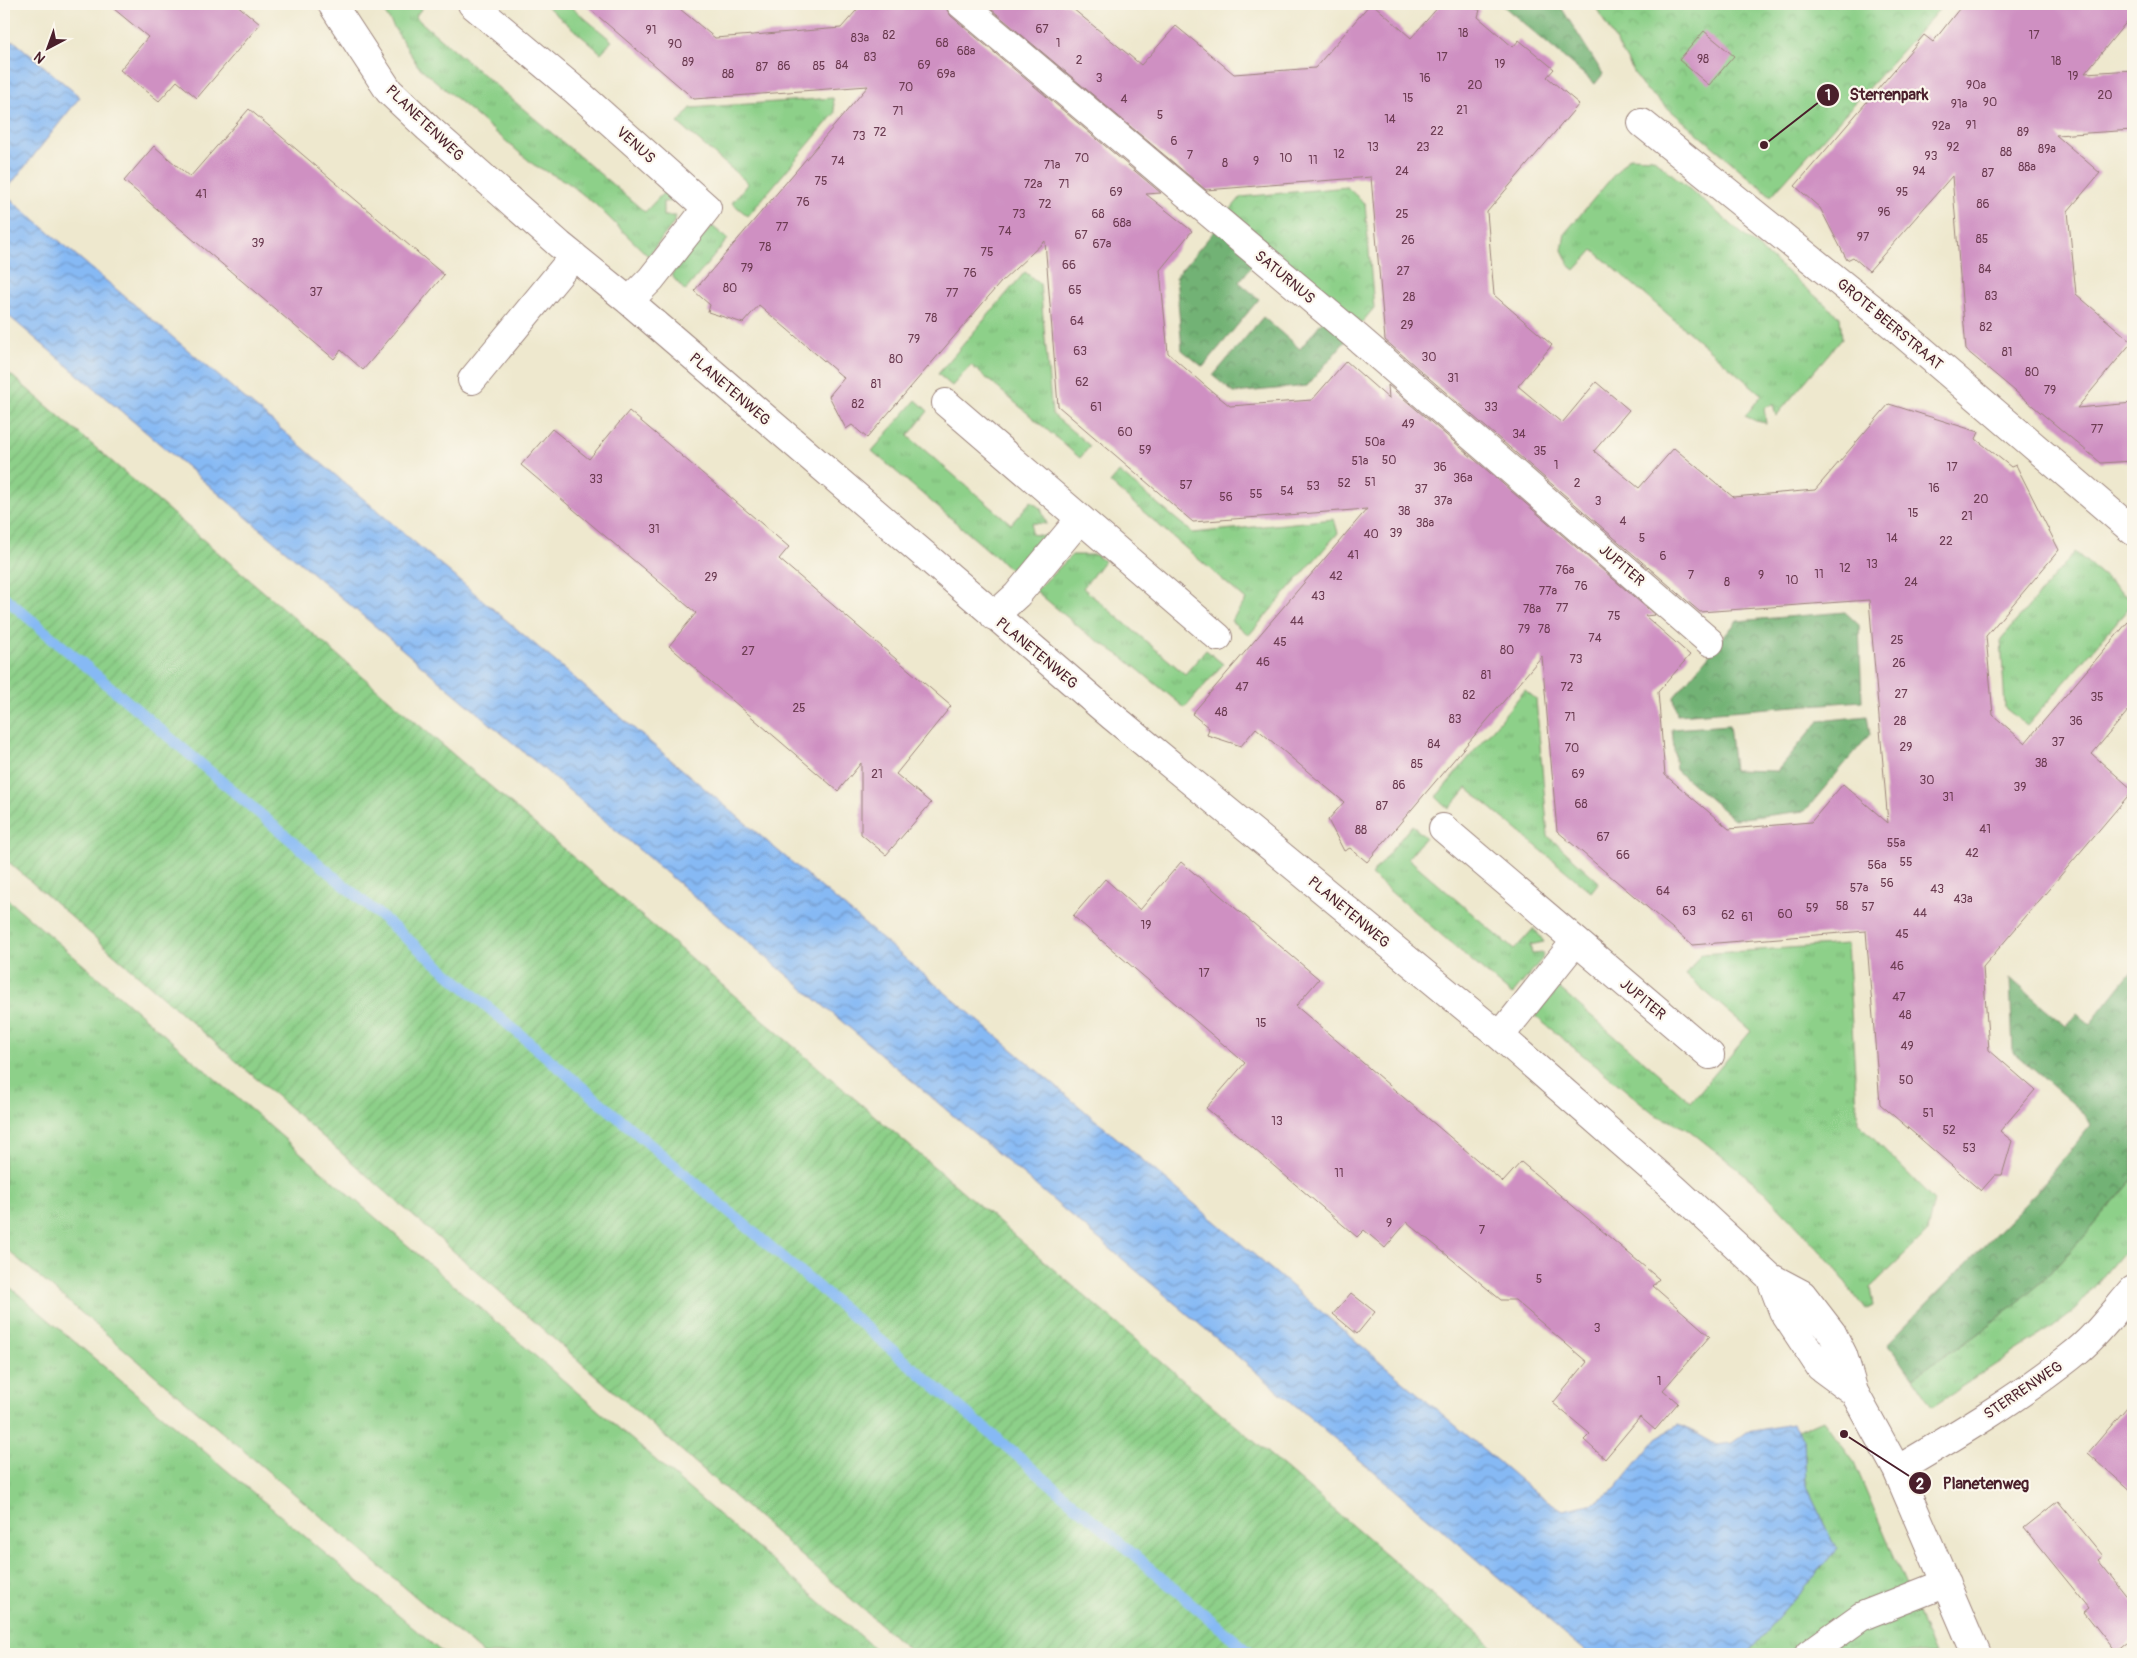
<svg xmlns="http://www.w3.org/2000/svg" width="2137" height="1658" viewBox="0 0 2137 1658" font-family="Pangolin,sans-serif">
	<defs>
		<pattern id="grass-tufts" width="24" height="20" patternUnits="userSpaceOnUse" patternTransform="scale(1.25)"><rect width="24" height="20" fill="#8dd089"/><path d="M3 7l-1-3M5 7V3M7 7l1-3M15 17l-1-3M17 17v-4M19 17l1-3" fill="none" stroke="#7bb276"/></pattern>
		<pattern id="forest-crowns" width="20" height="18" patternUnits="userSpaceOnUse" patternTransform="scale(1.25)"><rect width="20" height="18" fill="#72b275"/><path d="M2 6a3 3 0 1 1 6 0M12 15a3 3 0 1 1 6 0" fill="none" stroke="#609060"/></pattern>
		<pattern id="park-crowns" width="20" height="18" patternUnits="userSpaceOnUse" patternTransform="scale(1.25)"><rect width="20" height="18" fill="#8dd089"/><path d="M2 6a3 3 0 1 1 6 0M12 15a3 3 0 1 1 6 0" fill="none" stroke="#7bb276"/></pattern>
		<pattern id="garden-furrows" width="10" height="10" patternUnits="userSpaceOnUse" patternTransform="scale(1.25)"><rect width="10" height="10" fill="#8dd089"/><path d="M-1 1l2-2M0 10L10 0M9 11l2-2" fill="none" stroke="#7bb276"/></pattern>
		<pattern id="water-waves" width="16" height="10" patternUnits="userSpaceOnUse" patternTransform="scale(1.25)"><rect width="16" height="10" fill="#86b9f4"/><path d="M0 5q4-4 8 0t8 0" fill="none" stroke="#7096c6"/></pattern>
	</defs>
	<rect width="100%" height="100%" fill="#fbf7ec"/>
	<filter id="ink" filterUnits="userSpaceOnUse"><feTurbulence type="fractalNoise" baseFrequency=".02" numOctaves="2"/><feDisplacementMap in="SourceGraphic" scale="10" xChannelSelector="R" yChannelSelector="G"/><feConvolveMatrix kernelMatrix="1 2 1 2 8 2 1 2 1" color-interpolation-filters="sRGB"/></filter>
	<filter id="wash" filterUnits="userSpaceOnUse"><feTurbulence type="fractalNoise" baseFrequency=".0096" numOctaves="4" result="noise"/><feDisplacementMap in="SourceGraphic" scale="20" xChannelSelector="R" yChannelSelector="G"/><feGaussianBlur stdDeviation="1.12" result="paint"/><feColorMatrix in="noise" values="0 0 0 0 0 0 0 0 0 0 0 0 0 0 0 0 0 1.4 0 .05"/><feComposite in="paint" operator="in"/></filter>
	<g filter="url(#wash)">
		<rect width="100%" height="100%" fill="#eee8ce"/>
		<path fill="url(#grass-tufts)" stroke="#6c785a" d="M393,4H425L415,17L645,212L666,190L678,201L663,202V216H676L673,224L648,256L595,204L567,182L534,165L418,66L385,13Z
			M544,4H568L612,41L601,53Z
			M833,98L835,113L748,216L732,203L748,183L678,123L691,108Z
			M1629,157L1653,158L1840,317L1842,338L1776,416L1773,404L1764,408L1766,423L1756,421L1745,416L1762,395L1593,250L1575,270L1570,266L1562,250L1565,233Z
			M712,226L728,239L685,291L671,275Z
			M1025,272L1040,284L1052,414L1090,446L1080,458L971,365L952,386L938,374Z
			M916,400L928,411L908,436L1011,524L1031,501L1041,509L1047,524L1032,523L1031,534L1045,536L1016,574L872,451Z
			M1119,472L1193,533L1334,519L1338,533L1249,635L1231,621L1246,600L1110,483Z
			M2075,552L2133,601V603L2027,726L2005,708L2001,639Z
			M1072,555H1096L1104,561L1083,588L1185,674L1206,650L1223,664L1185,708L1124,658L1086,633L1036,591Z
			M1525,690L1536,699L1548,836L1599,882L1591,892L1467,788L1449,809L1436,797Z
			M1412,825L1425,837L1408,858L1514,950L1534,928L1544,942L1530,945L1532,954L1543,953L1542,959L1512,995L1371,875Z
			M4,896L786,1573L881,1654H483L4,1247Z
			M1847,944L1858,1123L1934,1200L1927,1232L1870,1288L1873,1306L1865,1310L1834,1266L1757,1184L1689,1130L1656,1115L1535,1016L1559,988L1691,1102L1751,1031L1686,975L1701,954Z
			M2133,1179V1240L2076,1309L2050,1329L1932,1406L1912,1377C1950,1353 1989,1326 2024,1297C2065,1262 2098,1218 2133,1179Z
			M4,1282L444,1654H4Z
			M1823,1420L1854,1462L1935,1654H1746L1837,1549L1806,1485L1804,1439L1798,1431Z"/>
		<path fill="url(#forest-crowns)" stroke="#5e6850" d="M1501,4H1559L1603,74L1595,84Z
			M1217,228L1256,261L1239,282L1259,299L1203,367L1182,350L1176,276Z
			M1263,317L1300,349L1324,319L1347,339L1307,386L1234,393L1213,376Z
			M1845,612L1859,625L1862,701L1677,715L1674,697L1737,621Z
			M1867,716L1870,734L1805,811L1734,819L1676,770L1672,729L1729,725L1734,770L1777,771L1819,721Z
			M2133,970V1179C2098,1218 2065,1262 2024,1297C1989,1326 1950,1353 1912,1377L1888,1343L2026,1203L2091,1125L2085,1114L2013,1052L2010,978L2066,1026L2077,1013L2090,1024Z"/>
		<path fill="url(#park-crowns)" stroke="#6c785a" d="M1594,4H1944L1771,196L1642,86Z
			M1347,187L1365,204L1374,308L1357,328L1225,216L1241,197Z"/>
		<path fill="url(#garden-furrows)" stroke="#6c785a" d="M4,369L1502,1654H914L4,858Z"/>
		<path fill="url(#water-waves)" stroke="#686c90" d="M14,41L80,97L4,193V46Z
			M4,194L1535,1493L1563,1510L1594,1503L1615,1489L1657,1438L1678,1425L1692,1431L1717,1445L1732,1443L1747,1432L1792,1424L1804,1439L1806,1485L1837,1549L1746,1654H1589L4,312Z"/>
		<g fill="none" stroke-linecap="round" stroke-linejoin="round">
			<path stroke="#86b9f4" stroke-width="11" d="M4,597L1251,1654"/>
		</g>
		<g id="blocks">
			<path fill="#cf90c2" d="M108,4H236L260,24L197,98L177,81L159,101L120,70L148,37Z
				M584,4H674L715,38L841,28L862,4H946L947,10L951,16L1161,193L1146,194L1192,231L1160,270L1168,353L1203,384L1230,406L1312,400L1346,361L1389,399L1388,385L1655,615L1645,616L1690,655L1658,692L1665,775L1729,829L1811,822L1843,784L1888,823L1869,600L1700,612L1385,340L1371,177L1206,190L985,4H1067L1141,65L1176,26L1234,74L1315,68L1370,4H1373L1411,38L1441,4H1460L1480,10L1478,17L1513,47L1519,40L1554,69L1547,77L1579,104L1487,212L1494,295L1552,345L1518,386L1562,423L1596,382L1629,410L1594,451L1639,488L1674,448L1733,497L1815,490L1889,404L1979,432L1976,439L2011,467L2016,465L2059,550L1986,636L1993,715L2025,743L2133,616V705L2092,754L2133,790L1983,967L1989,1050L2035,1090L2000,1131L2012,1141L2002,1175H1995L1981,1191L1880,1104L1866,931L1692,945L1557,831L1542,656L1367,862L1350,848L1344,851L1328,820L1344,802L1256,728L1241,746L1207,735L1209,728L1192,714L1367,509L1193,522L1058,406L1045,241L1001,282L867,438L852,425L846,429L829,396L844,378L759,305L743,323L708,312L710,305L694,291L868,86L694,99Z
				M1963,4H2133V14L2085,73L2133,70V130L2056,135L2100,173L2068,211L2076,294L2132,342L2077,408L2133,403V461L2101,463L1966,350L1952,176L1869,271L1853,257L1847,260L1820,208L1795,186L1924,35L1933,42Z
				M1704,31L1734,56L1709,85L1679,60Z
				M249,109L444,275L363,370L341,350L334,359L124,181L154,146L190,177Z
				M629,411L789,547L779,559L951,706L896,774L931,803L886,855L861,834V763L838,791L669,646L696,613L521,465L552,429L589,459Z
				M1181,862L1319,979L1296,1006L1503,1182L1521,1162L1659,1279L1653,1286L1710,1336L1663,1390L1678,1403L1655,1430L1640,1417L1605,1459L1584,1440L1590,1434L1553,1403L1587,1362L1515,1300H1501L1407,1222L1385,1248L1364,1230L1357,1237L1206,1108L1245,1063L1073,916L1105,879L1140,910Z
				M1351,1293L1375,1312L1357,1334L1333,1314Z
				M2133,1400V1493L2088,1453Z
				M2058,1501L2103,1556L2098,1560L2133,1604V1638L2116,1652L2084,1612L2089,1608L2024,1528Z"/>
		</g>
	</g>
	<g filter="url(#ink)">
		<use href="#blocks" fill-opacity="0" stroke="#9c847c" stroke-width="1"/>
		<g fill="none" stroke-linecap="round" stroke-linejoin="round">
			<g stroke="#9c847c" stroke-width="30">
				<path id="minor" d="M332,4L389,91L428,128L560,245L629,301L1112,716L1500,1036L1674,1188L1770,1277L1802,1294L1832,1333L1843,1355L1854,1392L1897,1470L1976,1654
					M472,4L576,91L707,208L651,279L629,301
					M961,4L1358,338L1710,642
					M1642,123L1894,326L2133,531
					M472,380L574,256
					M946,403L1218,637
					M994,616L1017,595L1080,519
					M1443,828L1710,1055
					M1500,1036L1575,942
					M1770,1277L1783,1311L1820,1367L1854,1392
					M1897,1470C1955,1436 2017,1399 2070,1357C2095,1338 2113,1313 2133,1290
					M1809,1654L1862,1616L1946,1583"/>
			</g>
			<use href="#minor" stroke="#fff" stroke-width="28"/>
		</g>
	</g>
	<g text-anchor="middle" stroke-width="4.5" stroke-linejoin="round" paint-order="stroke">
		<g font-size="12" fill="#6b3b51">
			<text x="1042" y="33">67</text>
			<text x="651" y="34">91</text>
			<text x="1463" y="37">18</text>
			<text x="889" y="39">82</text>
			<text x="2034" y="39">17</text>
			<text x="860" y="42">83a</text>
			<text x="942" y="47">68</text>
			<text x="1058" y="47">1</text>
			<text x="675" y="48">90</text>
			<text x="966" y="55">68a</text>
			<text x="870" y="61">83</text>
			<text x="1442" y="61">17</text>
			<text x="1703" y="63">98</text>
			<text x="1079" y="64">2</text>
			<text x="2056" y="65">18</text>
			<text x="688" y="66">89</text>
			<text x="1500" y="68">19</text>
			<text x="842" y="69">84</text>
			<text x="924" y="69">69</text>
			<text x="784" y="70">86</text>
			<text x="819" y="70">85</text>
			<text x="762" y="71">87</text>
			<text x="728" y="78">88</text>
			<text x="946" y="78">69a</text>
			<text x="2073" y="80">19</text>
			<text x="1099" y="82">3</text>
			<text x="1425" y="82">16</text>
			<text x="1475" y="89">20</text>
			<text x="1976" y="89">90a</text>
			<text x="906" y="91">70</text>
			<text x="2105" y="99">20</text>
			<text x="1408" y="102">15</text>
			<text x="1124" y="103">4</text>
			<text x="1990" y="106">90</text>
			<text x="1959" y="108">91a</text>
			<text x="1462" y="114">21</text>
			<text x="898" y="115">71</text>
			<text x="1160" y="119">5</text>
			<text x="1390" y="123">14</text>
			<text x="1971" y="129">91</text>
			<text x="1941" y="130">92a</text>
			<text x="1437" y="135">22</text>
			<text x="880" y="136">72</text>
			<text x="2023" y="136">89</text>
			<text x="859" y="140">73</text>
			<text x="1174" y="145">6</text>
			<text x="1373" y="151">13</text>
			<text x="1423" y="151">23</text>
			<text x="1953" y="151">92</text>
			<text x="2047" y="153">89a</text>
			<text x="2006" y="156">88</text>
			<text x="1339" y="158">12</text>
			<text x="1190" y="159">7</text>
			<text x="1931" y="160">93</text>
			<text x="1082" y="162">70</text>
			<text x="1286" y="162">10</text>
			<text x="1313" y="164">11</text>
			<text x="838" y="165">74</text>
			<text x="1256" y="165">9</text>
			<text x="1225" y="167">8</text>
			<text x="1052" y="169">71a</text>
			<text x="2027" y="171">88a</text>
			<text x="1402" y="175">24</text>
			<text x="1919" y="175">94</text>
			<text x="1988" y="177">87</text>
			<text x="821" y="185">75</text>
			<text x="1033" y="188">72a</text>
			<text x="1064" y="188">71</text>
			<text x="1116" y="196">69</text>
			<text x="1902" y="196">95</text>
			<text x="201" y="198">41</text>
			<text x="803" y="206">76</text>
			<text x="1045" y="208">72</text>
			<text x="1983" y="208">86</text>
			<text x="1884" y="216">96</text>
			<text x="1019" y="218">73</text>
			<text x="1098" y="218">68</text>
			<text x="1402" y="218">25</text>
			<text x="1122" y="227">68a</text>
			<text x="782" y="231">77</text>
			<text x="1005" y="235">74</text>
			<text x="1081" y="239">67</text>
			<text x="1863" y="241">97</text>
			<text x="1982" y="243">85</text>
			<text x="1408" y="244">26</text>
			<text x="258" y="247">39</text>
			<text x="1102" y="248">67a</text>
			<text x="765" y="251">78</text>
			<text x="987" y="256">75</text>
			<text x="1069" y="269">66</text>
			<text x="747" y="272">79</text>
			<text x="1985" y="273">84</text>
			<text x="1403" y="275">27</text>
			<text x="970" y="277">76</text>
			<text x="730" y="292">80</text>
			<text x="1075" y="294">65</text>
			<text x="316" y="296">37</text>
			<text x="952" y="297">77</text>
			<text x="1991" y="300">83</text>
			<text x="1409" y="301">28</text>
			<text x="931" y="322">78</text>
			<text x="1077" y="325">64</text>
			<text x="1407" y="329">29</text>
			<text x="1986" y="331">82</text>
			<text x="914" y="343">79</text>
			<text x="1080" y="355">63</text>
			<text x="2007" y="356">81</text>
			<text x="1429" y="361">30</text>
			<text x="896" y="363">80</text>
			<text x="2032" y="376">80</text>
			<text x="1453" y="382">31</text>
			<text x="1082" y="386">62</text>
			<text x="876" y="388">81</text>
			<text x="2050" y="394">79</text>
			<text x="858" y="408">82</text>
			<text x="1096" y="411">61</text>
			<text x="1491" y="411">33</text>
			<text x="1408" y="428">49</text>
			<text x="2097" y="433">77</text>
			<text x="1125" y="436">60</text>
			<text x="1519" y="438">34</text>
			<text x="1375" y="446">50a</text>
			<text x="1145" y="454">59</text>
			<text x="1540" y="455">35</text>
			<text x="1389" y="464">50</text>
			<text x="1360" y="465">51a</text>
			<text x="1556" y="469">1</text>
			<text x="1440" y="471">36</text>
			<text x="1952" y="471">17</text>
			<text x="1463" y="482">36a</text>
			<text x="596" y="483">33</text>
			<text x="1370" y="486">51</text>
			<text x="1344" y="487">52</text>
			<text x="1577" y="487">2</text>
			<text x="1186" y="489">57</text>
			<text x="1313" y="490">53</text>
			<text x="1934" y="492">16</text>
			<text x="1421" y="493">37</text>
			<text x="1287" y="495">54</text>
			<text x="1256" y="498">55</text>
			<text x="1226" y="501">56</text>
			<text x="1981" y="503">20</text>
			<text x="1443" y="505">37a</text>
			<text x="1598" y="505">3</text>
			<text x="1404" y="515">38</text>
			<text x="1913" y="517">15</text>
			<text x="1967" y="520">21</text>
			<text x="1623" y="525">4</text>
			<text x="1425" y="527">38a</text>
			<text x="654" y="533">31</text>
			<text x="1396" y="537">39</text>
			<text x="1371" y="538">40</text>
			<text x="1642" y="542">5</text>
			<text x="1892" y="542">14</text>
			<text x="1946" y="545">22</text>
			<text x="1353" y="559">41</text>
			<text x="1663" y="560">6</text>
			<text x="1872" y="568">13</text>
			<text x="1845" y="572">12</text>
			<text x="1565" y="574">76a</text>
			<text x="1819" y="578">11</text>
			<text x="1691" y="579">7</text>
			<text x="1761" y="579">9</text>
			<text x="1336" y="580">42</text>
			<text x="711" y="581">29</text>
			<text x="1792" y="584">10</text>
			<text x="1727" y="586">8</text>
			<text x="1911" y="586">24</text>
			<text x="1581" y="590">76</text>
			<text x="1548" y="595">77a</text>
			<text x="1318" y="600">43</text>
			<text x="1562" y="612">77</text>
			<text x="1532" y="613">78a</text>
			<text x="1614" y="620">75</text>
			<text x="1297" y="625">44</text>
			<text x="1524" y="633">79</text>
			<text x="1544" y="633">78</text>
			<text x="1595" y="642">74</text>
			<text x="1897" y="644">25</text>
			<text x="1280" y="646">45</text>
			<text x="1507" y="654">80</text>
			<text x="748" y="655">27</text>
			<text x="1576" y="663">73</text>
			<text x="1263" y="666">46</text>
			<text x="1899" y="667">26</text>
			<text x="1486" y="679">81</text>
			<text x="1242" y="691">47</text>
			<text x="1567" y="691">72</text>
			<text x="1901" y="698">27</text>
			<text x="1469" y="699">82</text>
			<text x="2097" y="701">35</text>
			<text x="799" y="712">25</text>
			<text x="1221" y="716">48</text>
			<text x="1570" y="721">71</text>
			<text x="1455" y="723">83</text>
			<text x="1900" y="725">28</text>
			<text x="2076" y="725">36</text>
			<text x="2058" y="746">37</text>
			<text x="1434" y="748">84</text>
			<text x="1906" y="751">29</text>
			<text x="1572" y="752">70</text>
			<text x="2041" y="767">38</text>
			<text x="1417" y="768">85</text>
			<text x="877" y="778">21</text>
			<text x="1578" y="778">69</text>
			<text x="1927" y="784">30</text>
			<text x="1399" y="789">86</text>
			<text x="2020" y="791">39</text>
			<text x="1948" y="801">31</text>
			<text x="1581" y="808">68</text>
			<text x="1382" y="810">87</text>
			<text x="1985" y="833">41</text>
			<text x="1361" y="834">88</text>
			<text x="1603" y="841">67</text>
			<text x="1896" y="847">55a</text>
			<text x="1972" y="857">42</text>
			<text x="1623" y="859">66</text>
			<text x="1906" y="866">55</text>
			<text x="1877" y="869">56a</text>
			<text x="1887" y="887">56</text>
			<text x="1859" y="892">57a</text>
			<text x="1937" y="893">43</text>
			<text x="1663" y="895">64</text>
			<text x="1963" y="903">43a</text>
			<text x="1842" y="910">58</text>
			<text x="1868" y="911">57</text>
			<text x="1812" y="912">59</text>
			<text x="1689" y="915">63</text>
			<text x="1920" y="917">44</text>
			<text x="1785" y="918">60</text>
			<text x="1728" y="919">62</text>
			<text x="1747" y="921">61</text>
			<text x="1146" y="929">19</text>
			<text x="1902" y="938">45</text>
			<text x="1897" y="970">46</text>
			<text x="1204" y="977">17</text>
			<text x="1899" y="1001">47</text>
			<text x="1905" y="1019">48</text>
			<text x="1261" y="1027">15</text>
			<text x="1907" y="1050">49</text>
			<text x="1906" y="1084">50</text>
			<text x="1928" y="1117">51</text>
			<text x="1277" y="1125">13</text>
			<text x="1949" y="1134">52</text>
			<text x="1969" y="1152">53</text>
			<text x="1339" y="1177">11</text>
			<text x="1389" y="1227">9</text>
			<text x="1482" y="1234">7</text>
			<text x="1539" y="1283">5</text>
			<text x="1597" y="1332">3</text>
			<text x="1659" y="1385">1</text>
		</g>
		<g font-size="15" fill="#4a1f2b" stroke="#fbf7ec">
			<text transform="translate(425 123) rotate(44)" y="5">PLANETENWEG</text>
			<text transform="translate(636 145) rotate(42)" y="5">VENUS</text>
			<text transform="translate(1285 277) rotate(40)" y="5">SATURNUS</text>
			<text transform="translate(1890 324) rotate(40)" y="5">GROTE BEERSTRAAT</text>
			<text transform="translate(730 389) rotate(41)" y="5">PLANETENWEG</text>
			<text transform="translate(1622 565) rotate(41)" y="5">JUPITER</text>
			<text transform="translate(1037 653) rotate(40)" y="5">PLANETENWEG</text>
			<text transform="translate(1349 912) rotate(40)" y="5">PLANETENWEG</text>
			<text transform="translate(1643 999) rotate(40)" y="5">JUPITER</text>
			<text transform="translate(2023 1390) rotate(-34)" y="5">STERRENWEG</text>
		</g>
	</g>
	<path fill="none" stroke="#4a1f2b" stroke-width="2" d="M1764 145L1828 95M1844 1434L1920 1483"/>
	<g fill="#4a1f2b" stroke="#fbf7ec" stroke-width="2">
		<circle cx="1764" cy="145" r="5"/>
		<circle cx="1844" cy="1434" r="5"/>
		<circle cx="1828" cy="95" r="12"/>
		<circle cx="1920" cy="1483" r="12"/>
	</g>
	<g font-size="15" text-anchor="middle" font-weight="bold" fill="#fff">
		<text x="1828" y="100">1</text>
		<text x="1920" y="1489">2</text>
	</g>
	<g font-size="16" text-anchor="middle" font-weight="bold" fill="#4a1f2b" stroke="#fbf7ec" stroke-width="4.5" stroke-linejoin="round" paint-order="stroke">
		<text x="1889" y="100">Sterrenpark</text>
		<text x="1986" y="1489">Planetenweg</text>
	</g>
	<rect width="2137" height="1658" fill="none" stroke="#fbf7ec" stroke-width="20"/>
	<g transform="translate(48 48) rotate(221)" stroke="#fbf7ec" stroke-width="4" paint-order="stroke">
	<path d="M0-4L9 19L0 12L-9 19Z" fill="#4a1f2b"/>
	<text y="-8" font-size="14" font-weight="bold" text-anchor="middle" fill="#4a1f2b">N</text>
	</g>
</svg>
